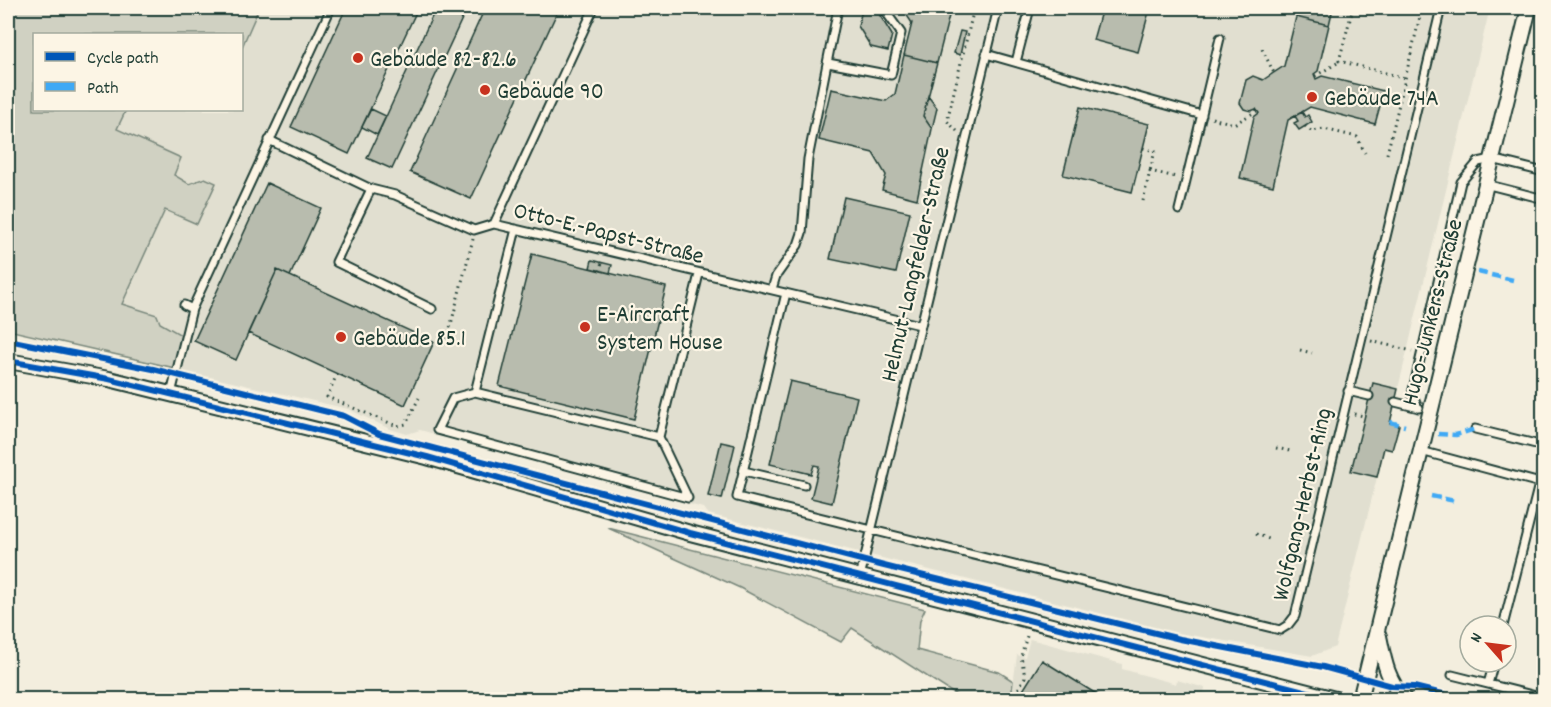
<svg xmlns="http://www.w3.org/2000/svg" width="1551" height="707" viewBox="0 0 1551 707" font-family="Dekko,sans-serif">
	<rect width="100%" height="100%" fill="#f3eede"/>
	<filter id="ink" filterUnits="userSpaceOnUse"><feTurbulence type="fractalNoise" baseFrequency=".0167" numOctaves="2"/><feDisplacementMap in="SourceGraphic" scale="12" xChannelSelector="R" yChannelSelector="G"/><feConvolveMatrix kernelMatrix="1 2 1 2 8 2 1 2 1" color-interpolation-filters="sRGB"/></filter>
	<g filter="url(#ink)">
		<path fill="#e1dfd0" d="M125,8H1490L1390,422L1399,425L1392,450L1384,449L1335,647L1312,656L1179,633L709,514L703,508L420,430L407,434L390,429L348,409L8,330L79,110H242V34Z
			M1030,639L1122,664V669L1176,684L1177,680L1205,688L1204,693L1226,699L1011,700L1017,655L1025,657Z"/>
		<path fill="#d0d1c2" stroke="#78877b" stroke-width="1.5" d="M8,8H259L242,47V34H34V110H126L117,129L181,158L174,175L189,184L205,178L216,183L197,224L165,210L122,304L157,315L160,323L183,336L175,368L8,330Z
			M608,528L925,609L920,620L917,650L999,672L1013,681L1011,699H962L852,628L841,642L740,588Z"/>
		<path fill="#b8bcae" stroke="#1f3d34" stroke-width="1.5" d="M346,8H418L349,154L291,127Z
			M436,8H467L392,169L367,158Z
			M485,8H559L471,199L410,172Z
			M902,8H951L937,63L904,55L912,23Z
			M1102,8H1150L1138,52L1093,40Z
			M1299,8H1333L1329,25L1296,17Z
			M862,10L879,14L892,35L888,51L871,47L858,26Z
			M1296,17L1329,25L1318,71L1314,74L1316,79L1322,76L1384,91L1375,124L1310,107L1288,120L1273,186L1240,178L1254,117L1259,113L1256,109L1251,111L1244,109L1240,103L1246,80L1253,76L1263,80L1284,66Z
			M960,31L965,32L960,55L954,53Z
			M904,55L937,63L923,116L932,129L917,199L882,190L886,175L873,153L819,140L831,89L886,101L895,94Z
			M928,96L937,108L932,129L923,116Z
			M1080,107L1149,124L1132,192L1063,175Z
			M371,109L386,116L377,135L362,127Z
			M1302,112L1305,117L1308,115L1312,122L1299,130L1294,123L1298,121L1295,116Z
			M267,183L321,208L290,276L277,270L236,360L194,341Z
			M844,197L910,212L896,273L830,259Z
			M532,254L666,287L634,419L499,386Z
			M592,260L612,265L610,273L590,268Z
			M277,270L434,342L405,405L248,333Z
			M790,381L857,397L832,503L811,498L819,466L814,465L811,474L770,464Z
			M1373,383L1398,389L1390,423L1399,425L1392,450L1384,448L1377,477L1351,471Z
			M721,442L735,445L722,499L708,496Z
			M1042,660L1093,692L1107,700H1027L1020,695Z"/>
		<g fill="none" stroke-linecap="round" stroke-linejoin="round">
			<g stroke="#1f3d34" stroke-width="11">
				<path id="service" d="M986,54L1202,115
					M1016,62L1030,8
					M828,63L891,75L901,33L883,8
					M269,140L371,189L395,195L474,230L494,224L920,325
					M1485,184L1544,199
					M371,189L336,262L432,309
					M1179,210L1220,38
					M494,224L594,8
					M516,229L475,392L659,437L699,274
					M772,289L776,276L798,245L802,233L808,159L838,8
					M786,293L737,497L1280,630L1288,625L1295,616L1441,8
					M184,305L192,309L331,8
					M1348,391L1369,396
					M475,392L453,398L437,430L688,498L659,437
					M171,394L192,309
					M1395,402L1419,408
					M1418,408L1412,394L1461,182L1478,162L1492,159L1544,172
					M1475,429L1544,446
					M1421,451L1544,484
					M744,471L804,485
					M860,577L998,8
					M1503,626L1544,464
					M1452,675L1544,698
					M1488,684L1494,662"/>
			</g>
			<g stroke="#1f3d34" stroke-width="18">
				<path id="minor" d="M8,361L109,379L427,457L690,533L1339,700
					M1379,636C1384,661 1387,680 1405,700
					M1360,700L1529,8"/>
			</g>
			<path stroke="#1f3d34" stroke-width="3" stroke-dasharray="1.5 4.5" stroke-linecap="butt" d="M1353,8L1339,61L1405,78
				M1398,8L1421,13
				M1262,49L1274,73
				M1315,76L1339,62
				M1212,118L1234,124L1257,111
				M1305,126L1311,131L1324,129L1357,137L1365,153
				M957,131L947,121L974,8
				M1143,148L1155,151L1150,171
				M1387,154L1422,8
				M1143,201L1150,171L1176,177
				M600,271L602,261
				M1371,341L1412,351
				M442,343L448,336L473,239
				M1300,350L1312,353
				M337,374L327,397L397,426L406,424L419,398
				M1354,414L1364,416
				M1276,448L1290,451
				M1256,534L1269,539
				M1016,700V693L1025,677L1021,656L1027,636"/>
			<use href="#service" stroke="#fcf5e5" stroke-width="7"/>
			<use href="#minor" stroke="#fcf5e5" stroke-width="14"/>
			<path stroke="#3fa9f5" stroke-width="4.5" stroke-dasharray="9 4.5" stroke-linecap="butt" d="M1478,272L1513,280
				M1390,422L1405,426
				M1438,434L1456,435L1475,429
				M1431,496L1455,501"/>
			<g stroke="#fcf5e5" stroke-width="10">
				<path id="cycleway" d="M8,340L153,369L344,416L379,434L884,566L1180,639L1323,667L1392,686L1414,687L1467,700
					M8,361L109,379L427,457L690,533L1339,700"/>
			</g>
			<use href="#cycleway" stroke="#0057b8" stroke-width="6"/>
		</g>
	</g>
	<g fill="#c8321e" stroke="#fcf5e5" stroke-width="2">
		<circle cx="358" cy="58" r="6"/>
		<circle cx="485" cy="90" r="6"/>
		<circle cx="1312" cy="97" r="6"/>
		<circle cx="585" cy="327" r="6"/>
		<circle cx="341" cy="337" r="6"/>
	</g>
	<g text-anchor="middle" stroke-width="4.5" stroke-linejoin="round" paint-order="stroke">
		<g font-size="24" fill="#1f3d34" stroke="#fcf5e5" text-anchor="start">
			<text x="370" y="66">Gebäude 82-82.6</text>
			<text x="497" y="98">Gebäude 90</text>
			<text x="1324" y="105">Gebäude 74A</text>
			<text x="597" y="321">E-Aircraft<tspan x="597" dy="28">System House</tspan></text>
			<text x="353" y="345">Gebäude 85.1</text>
		</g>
		<g font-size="24" fill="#1f3d34" stroke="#fcf5e5">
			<text transform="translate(609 232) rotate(14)" y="8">Otto-E.-Papst-Straße</text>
			<text transform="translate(914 264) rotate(-77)" y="8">Helmut-Langfelder-Straße</text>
			<text transform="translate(1431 312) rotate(-76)" y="8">Hugo-Junkers-Straße</text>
			<text transform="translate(1301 504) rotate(-77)" y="8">Wolfgang-Herbst-Ring</text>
		</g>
	</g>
	<rect width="1551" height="707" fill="none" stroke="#fcf5e5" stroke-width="30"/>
	<rect x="15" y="15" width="1521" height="677" fill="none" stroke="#1f3d34" stroke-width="2" filter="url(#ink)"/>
	<rect x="33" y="33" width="210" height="78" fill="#fcf5e5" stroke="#a4ab9e" stroke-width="1.5"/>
	<rect x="45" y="52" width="30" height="9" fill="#0057b8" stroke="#a4ab9e" stroke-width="1.5"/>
	<text x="87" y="63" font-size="18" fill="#1f3d34">Cycle path</text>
	<rect x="45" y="82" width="30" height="9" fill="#3fa9f5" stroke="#a4ab9e" stroke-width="1.5"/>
	<text x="87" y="93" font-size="18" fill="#1f3d34">Path</text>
	<g transform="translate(1488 644) rotate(298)"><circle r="28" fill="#fcf5e5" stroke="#a4ab9e" stroke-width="1.5"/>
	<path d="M0-4.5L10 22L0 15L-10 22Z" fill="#c8321e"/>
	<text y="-9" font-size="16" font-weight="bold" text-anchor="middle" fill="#1f3d34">N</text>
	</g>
</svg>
